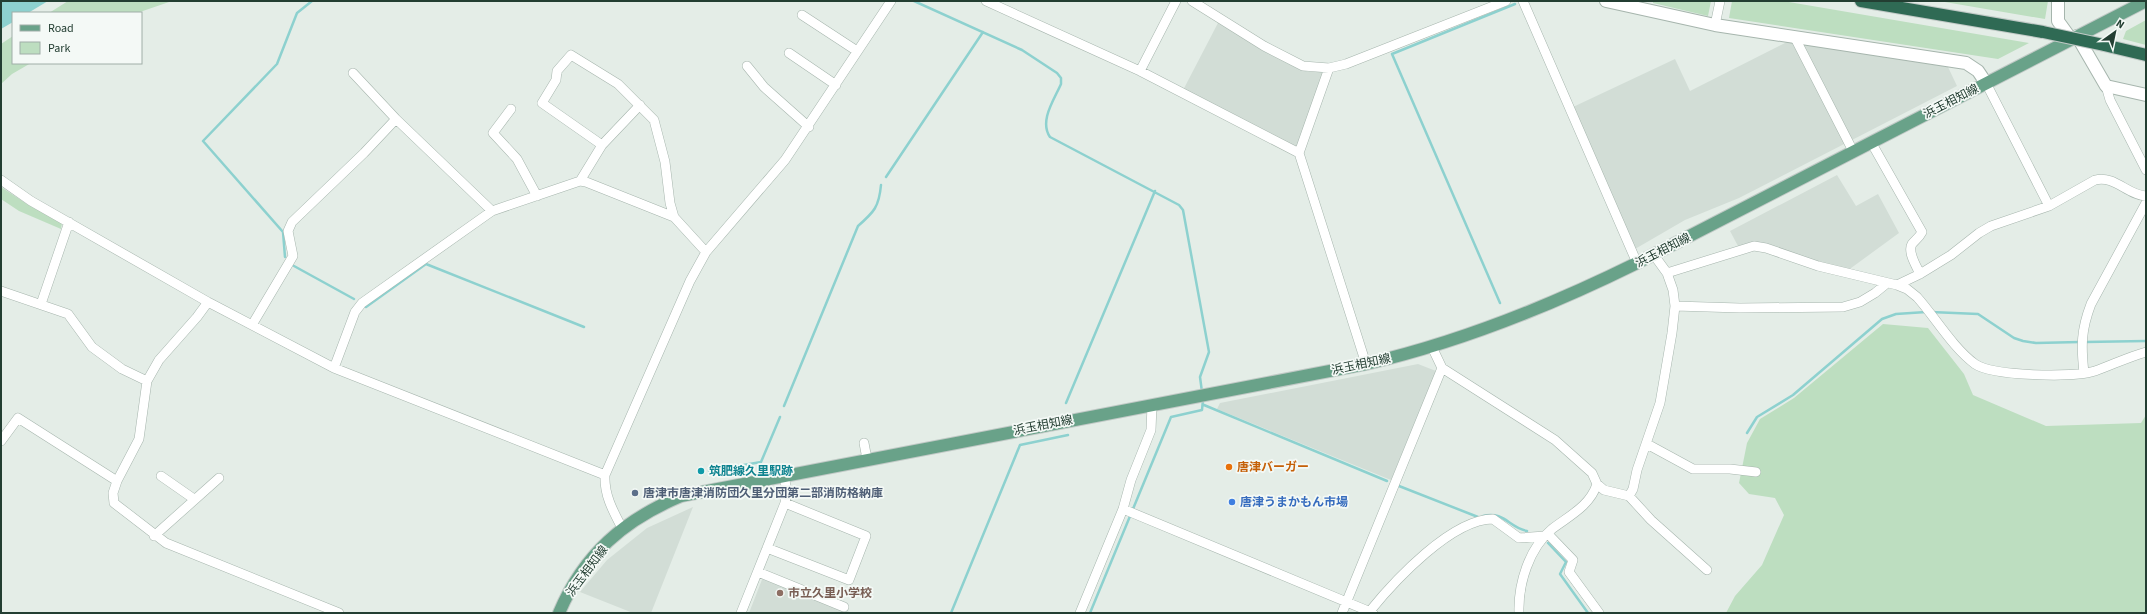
<svg xmlns="http://www.w3.org/2000/svg" width="2147" height="614" viewBox="0 0 2147 614" font-family="'Source Sans 3','Noto Sans JP',sans-serif">
	<rect width="100%" height="100%" fill="#e4ede7"/>
	<path fill="#d2ddd6" d="M1219,21L1287,63L1308,72H1331L1302,152L1180,96Z
		M1787,42L1948,67L1957,86L1739,198L1685,220L1635,249L1573,107L1675,59L1690,91Z
		M1837,175L1856,206L1878,194L1899,233L1847,271L1738,246L1730,231Z
		M1418,364L1436,371L1391,480L1217,409L1220,403Z
		M693,507L651,613H633L580,592L607,560L647,528Z
		M763,577L852,613H749Z"/>
	<path fill="#bddec0" d="M68,1H172L137,13H49Z
		M1653,1H1711L1708,16L1653,3Z
		M1732,1H1783L2029,43L1998,59L1729,18Z
		M1939,1H2048L2045,19Z
		M2146,20V45L2123,39L2126,31Z
		M13,36V63H31L12,74L1,84V44Z
		M1,187L27,204L62,223L61,229L19,211L1,199Z
		M1883,324L1928,328L1964,374L1973,395L2046,426L2141,423L2146,415V613H1726L1735,596L1762,565L1784,515L1775,498L1749,494L1739,483L1747,443L1760,419L1794,398Z"/>
	<path fill="#8dd1cf" d="M1,1H48L28,13H13V22L1,29Z"/>
	<g fill="none" stroke-linecap="round" stroke-linejoin="round">
		<path stroke="#8dd1cf" stroke-width="2.5" d="M914,1L1022,50L1057,73L1061,78V84C1054,100 1039,121 1050,137L1179,205L1183,210L1209,352L1200,377L1202,392
			M886,177L983,32
			M285,257L283,232L203,141L277,64L297,13L312,1
			M294,266L354,299
			M1500,303L1392,54L1515,4
			M366,307L426,264L584,327
			M1931,312L1978,314L2014,338L2023,341L2036,343L2080,342
			M2085,342L2146,341
			M1066,403L1155,191
			M1204,405L1387,481
			M784,406L858,226C874,212 879,207 881,185
			M1747,433L1757,417L1793,395L1882,319L1896,314L1926,312
			M709,471L761,462L780,417
			M1399,486L1478,517
			M1483,516C1505,511 1508,527 1527,531
			M1548,543L1566,562L1560,574L1588,613
			M951,613L1020,445L1068,435
			M1090,613L1171,417L1202,410L1203,399"/>
		<g stroke="#a6b5ad" stroke-width="10">
			<path id="minor" d="M986,1L1140,71L1299,153
				M1192,1L1264,46L1303,66L1329,68L1346,64L1506,1
				M1523,1L1637,263
				M802,15L857,51
				M1715,25L1720,1
				M1795,38L1853,151
				M789,53L836,85
				M747,66L764,87L809,127
				M1329,68L1299,153L1366,364
				M1140,71L1176,1
				M353,73L396,119L492,211
				M1986,83L2049,206
				M2106,86L2110,100L2146,170
				M511,109L493,133L517,159L537,196
				M1871,142L1922,232C1919,238 1915,240 1912,244C1907,252 1917,267 1920,274
				M602,145L542,103L556,80L557,71L571,55L618,84L654,120L665,162L670,203L674,217
				M1,180L31,201L208,302L334,368L605,475
				M580,181L602,145L640,105
				M1667,273L1754,246L1766,248L1818,266L1897,285L1907,289L1917,297C1935,317 1953,348 1975,364C1992,376 2073,378 2095,371C2112,365 2128,357 2146,352
				M1897,285L1920,274L1951,255L1979,233L1991,226L2049,206L2095,180C2115,175 2127,195 2146,196
				M1,291L68,314L92,347L122,369L147,381
				M208,302L197,317L159,360L147,381L139,439L117,481L113,493L114,503L166,543L339,613
				M41,304L69,222
				M1675,306L1740,308L1843,307L1860,302L1875,293L1886,284
				M252,325L293,256L288,231L292,222L364,153L396,119
				M1432,347L1442,368L1555,440L1592,473L1597,484L1604,490L1629,496L1651,520L1707,570
				M334,368L355,312L362,303L492,211L580,181L586,182L674,217L706,252
				M2084,373C2081,346 2081,330 2091,304L2146,203
				M1,441L18,418L117,481
				M864,443L867,459
				M1647,444L1693,469H1730L1756,472
				M161,476L194,499
				M1629,496L1633,489L1637,470L1660,403L1672,333L1675,306L1673,290L1667,273L1654,255
				M1123,509L1373,613
				M622,528C613,511 604,495 605,475L690,281L706,252L785,160L891,1
				M1548,534L1573,560L1569,572L1599,613
				M154,536L219,478
				M767,548L849,580L866,536L785,503
				M758,572L844,607
				M1370,611C1395,580 1452,519 1493,519L1519,538L1545,536
				M741,613L785,503L787,491L784,476
				M1080,613L1123,509L1131,480L1151,430L1152,405
				M1342,613L1442,368
				M1519,613C1518,584 1529,548 1552,529C1569,516 1590,506 1597,484"/>
		</g>
		<g stroke="#a6b5ad" stroke-width="14">
			<path id="tertiary" d="M1606,1L1715,25L1966,63L1978,71L1986,83
				M2058,1V21L2071,39
				M2077,36L2106,86L2146,95"/>
		</g>
		<g stroke="#c1c9c6" stroke-width="14">
			<path id="primary" d="M559,613C584,554 624,520 681,496L1366,364C1461,342 1550,306 1637,263L2146,1"/>
		</g>
		<g stroke="#c1c9c6" stroke-width="14">
			<path id="motorway" d="M1861,1L2043,32
				M2104,45L2146,55"/>
		</g>
		<use href="#minor" stroke="#fff" stroke-width="9"/>
		<use href="#tertiary" stroke="#fff" stroke-width="12"/>
		<use href="#primary" stroke="#69a289" stroke-width="12"/>
		<use href="#motorway" stroke="#2f6a54" stroke-width="12"/>
		<g stroke="#c1c9c6" stroke-width="14" stroke-linecap="butt">
			<path id="motorway-bridge" d="M2043,32L2104,45"/>
		</g>
		<use href="#motorway-bridge" stroke="#2f6a54" stroke-width="12"/>
	</g>
	<circle fill="#e8710a" stroke="#f4f9f6" stroke-width="1.5" cx="1229" cy="467" r="4"/>
	<circle fill="#0f9aa8" stroke="#f4f9f6" stroke-width="1.5" cx="701" cy="471" r="4"/>
	<circle fill="#5c6f8a" stroke="#f4f9f6" stroke-width="1.5" cx="635" cy="493" r="4"/>
	<circle fill="#3f7fe0" stroke="#f4f9f6" stroke-width="1.5" cx="1232" cy="502" r="4"/>
	<circle fill="#8d6e63" stroke="#f4f9f6" stroke-width="1.5" cx="780" cy="593" r="4"/>
	<g text-anchor="middle" stroke-width="3.5" stroke-linejoin="round" paint-order="stroke">
		<g font-size="12" fill="#233e32" stroke="#f4f9f6">
			<text transform="translate(1951 101) rotate(-27)" y="4">浜玉相知線</text>
			<text transform="translate(1663 250) rotate(-27)" y="4">浜玉相知線</text>
			<text transform="translate(1361 364) rotate(-12)" y="4">浜玉相知線</text>
			<text transform="translate(1043 425) rotate(-11)" y="4">浜玉相知線</text>
			<text transform="translate(587 571) rotate(-53)" y="4">浜玉相知線</text>
		</g>
		<g font-size="12" font-weight="bold" fill="#c56008" stroke="#f4f9f6" text-anchor="start">
			<text x="1237" y="471">唐津バーガー</text>
		</g>
		<g font-size="12" font-weight="bold" fill="#0d838f" stroke="#f4f9f6" text-anchor="start">
			<text x="709" y="475">筑肥線久里駅跡</text>
		</g>
		<g font-size="12" font-weight="bold" fill="#4e5e75" stroke="#f4f9f6" text-anchor="start">
			<text x="643" y="497">唐津市唐津消防団久里分団第二部消防格納庫</text>
		</g>
		<g font-size="12" font-weight="bold" fill="#366cbe" stroke="#f4f9f6" text-anchor="start">
			<text x="1240" y="506">唐津うまかもん市場</text>
		</g>
		<g font-size="12" font-weight="bold" fill="#785e54" stroke="#f4f9f6" text-anchor="start">
			<text x="788" y="597">市立久里小学校</text>
		</g>
	</g>
	<rect width="2147" height="614" fill="none" stroke="#233e32" stroke-width="4"/>
	<rect x="12" y="12" width="130" height="52" fill="#f4f9f6" stroke="#a0aea8"/>
	<rect x="20" y="25" width="20" height="6" fill="#69a289" stroke="#a0aea8"/>
	<text x="48" y="32" font-size="12" fill="#233e32">Road</text>
	<rect x="20" y="42" width="20" height="12" fill="#bddec0" stroke="#a0aea8"/>
	<text x="48" y="52" font-size="12" fill="#233e32">Park</text>
	<g transform="translate(2115 32) rotate(33)" stroke="#f4f9f6" stroke-width="3" paint-order="stroke">
	<path d="M0-3L7 15L0 10L-7 15Z" fill="#233e32"/>
	<text y="-6" font-size="11" font-weight="bold" text-anchor="middle" fill="#233e32">N</text>
	</g>
</svg>
